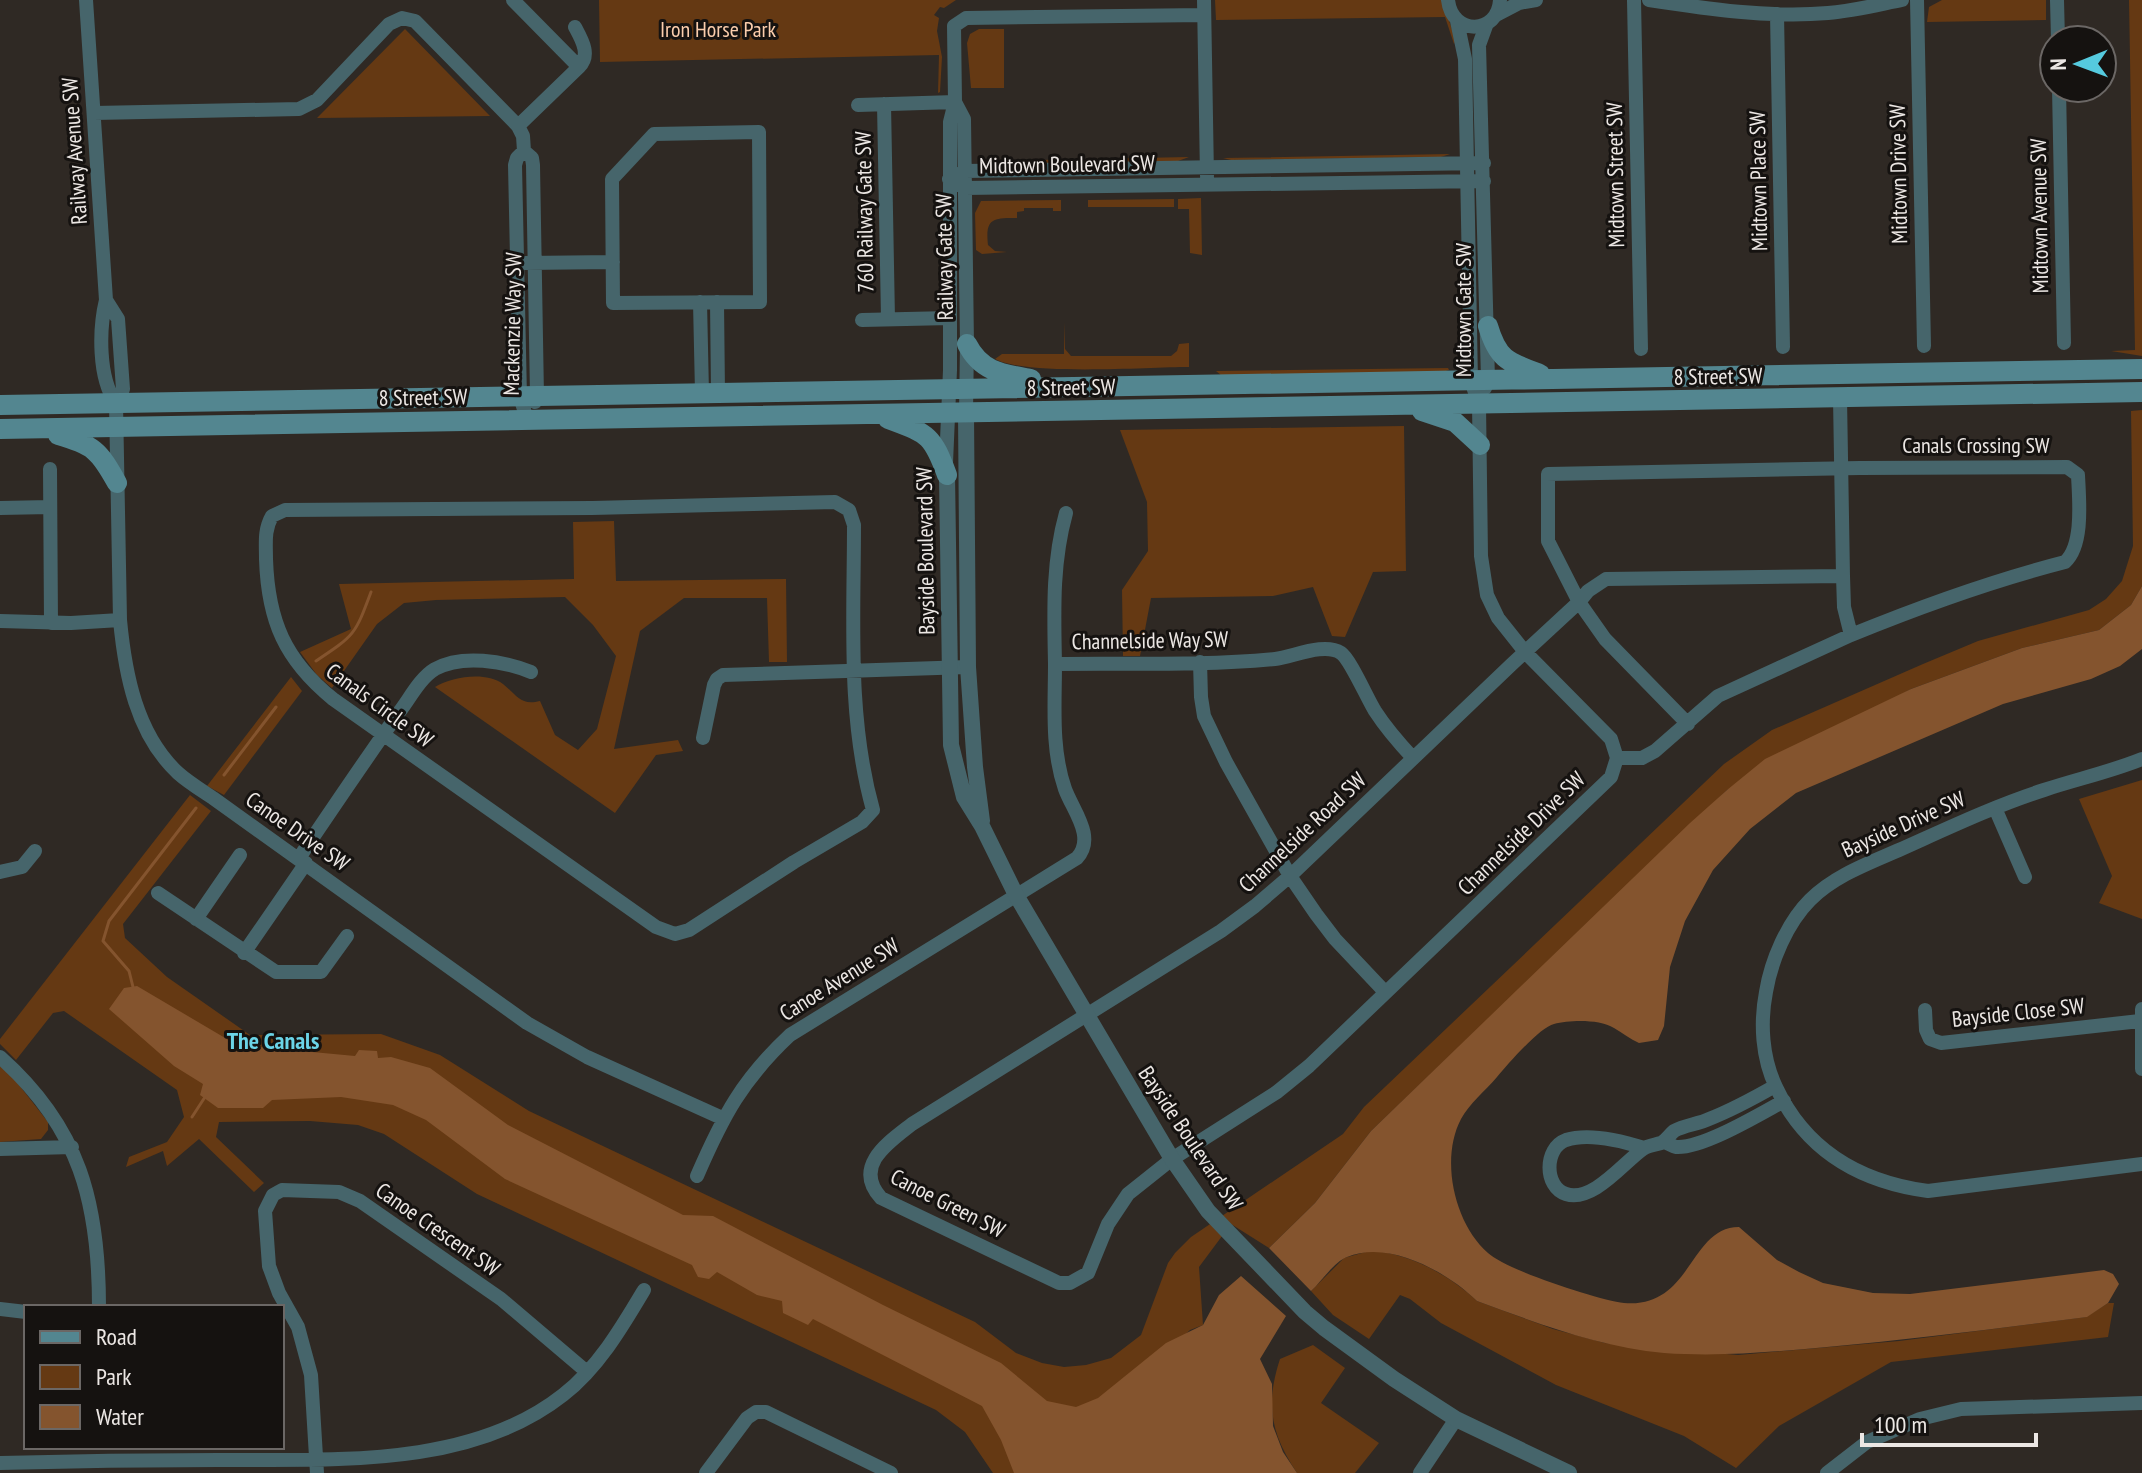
<svg xmlns="http://www.w3.org/2000/svg" width="2142" height="1473" viewBox="0 0 2142 1473" font-family="'PT Sans Narrow',sans-serif">
	<rect width="100%" height="100%" fill="#2f2924"/>
	<path fill="#653913" d="M599,0H956L944,8L940,7L934,15L939,18L937,31L942,57L940,92L938,93L939,55L600,62Z
		M1215,0H1442L1456,41L1454,44L1445,17L1216,20Z
		M1942,0H2046V20L1927,22L1929,7Z
		M2129,0H2142V356L2111,351L2135,350Z
		M405,29L490,116L317,118Z
		M979,29H1004V88H971L967,43L970,34Z
		M1450,154L1441,157L1231,160L1223,158Z
		M1189,157L1178,161L993,164L984,161Z
		M1201,198L1202,255L1190,253L1189,209H1178V199Z
		M1174,199V207H1088V200Z
		M1061,200V211H1053V208H1024V211L1017,212V218C993,218 985,218 988,245L995,251L1007,252L982,254L976,250L975,213L981,201Z
		M1064,322L1065,349L1071,356H1171L1177,351L1179,344L1189,343V367C1148,367 1026,376 995,359L1002,354H1064Z
		M1448,368L1449,370L1439,373L1222,376L1216,371Z
		M2142,410V586L2131,605L2099,630L2022,648L1911,689L1727,790L1371,1131L1315,1203L1269,1248L1231,1224L1199,1267L1203,1325L1190,1330L1043,1473H993L965,1432L936,1410L477,1194L384,1134L358,1125L310,1121L219,1122L216,1137L264,1183L254,1192L199,1139L167,1166L163,1151L126,1167L129,1157L167,1142L184,1117L177,1090L64,1011L53,1013L16,1060L0,1044V1039L190,795L211,811L123,924L125,938L167,977L250,1035L381,1034L440,1055L529,1111L975,1322L1016,1353L1042,1363L1064,1367L1086,1365L1111,1358L1141,1335L1168,1263L1175,1253L1191,1237L1343,1134L1364,1107L1724,764L1772,730L1923,664L1978,641L2089,610L2106,599L2122,581L2133,546L2131,411Z
		M1404,426L1406,571L1373,572L1345,637L1332,636L1313,587L1273,596L1151,598L1140,656H1123L1122,590L1148,551L1147,502L1120,430Z
		M614,521L616,581L786,579L787,662H769L767,598H684L640,631L614,749L678,740L683,751L656,755L615,813L435,687C452,677 485,671 503,684C517,695 520,706 540,701L555,735L578,750L597,729L616,656L593,625L565,597L436,600L404,603L377,624L332,688L317,675L300,652L351,629L339,584L574,579L573,522Z
		M291,677L302,691L224,795L207,786Z
		M2142,780V919L2099,903L2112,876L2079,799Z
		M0,1066L12,1076L48,1122V1130L41,1139L0,1142Z
		M1369,1251C1406,1251 1451,1276 1477,1301L1553,1329L1605,1343L1738,1355L1899,1341L2086,1317L2108,1303H2114L2108,1337L1891,1362L1779,1426L1736,1468L1684,1436L1556,1385L1441,1323L1410,1299L1400,1295L1369,1339L1333,1315L1311,1291L1344,1258Z
		M1313,1345L1345,1368L1321,1403L1379,1443L1355,1473H1297C1271,1434 1265,1405 1280,1359Z"/>
	<path fill="#84542e" d="M2142,586V649L2120,666L2091,679L2003,704L1796,793L1750,829L1713,870L1685,921L1670,967L1664,1026L1658,1040L1639,1043C1630,1039 1623,1033 1614,1028C1599,1019 1570,1020 1554,1024C1540,1027 1507,1065 1497,1077C1486,1090 1469,1104 1461,1119C1440,1159 1454,1223 1488,1253C1506,1270 1599,1300 1624,1303C1692,1309 1689,1227 1739,1227L1777,1260L1799,1272L1823,1283L1873,1293L1910,1294L2104,1270L2113,1274L2119,1284L2108,1303L2087,1317C2000,1328 1914,1339 1827,1347C1772,1352 1719,1357 1664,1353C1599,1347 1537,1323 1477,1301C1447,1272 1389,1239 1347,1257C1334,1262 1322,1281 1311,1291L1269,1248L1315,1203L1371,1131L1690,823L1727,790L1765,759L1911,689L2022,648L2099,630L2131,605Z
		M137,986L237,1045L355,1056L359,1050L377,1051L378,1058L391,1057L430,1068L508,1125L683,1215L713,1216L883,1305L1001,1363L1047,1401L1076,1407L1098,1398L1166,1343L1203,1325L1219,1295L1241,1276L1286,1316L1260,1359L1272,1384L1273,1426L1283,1452L1297,1473H1014L1001,1440L982,1406L813,1319L808,1325L783,1313L782,1301L757,1295L717,1272L709,1279L698,1277L692,1265L505,1179L426,1120L393,1105L341,1097L272,1100L263,1108H218L200,1095L203,1084L174,1066L109,1009L124,988Z"/>
	<g fill="none" stroke-linecap="round" stroke-linejoin="round">
		<path stroke="#84542e" stroke-width="3" d="M316,661C355,635 355,635 371,592
			M224,775L276,707
			M133,987L129,971L103,941L109,921L196,808
			M192,1117L205,1097"/>
		<path stroke="#46656b" stroke-width="14" d="M86,0L106,300C99,329 98,378 116,403
			M513,0L579,67L518,126
			M1204,0L1207,176
			M1448,0C1452,36 1498,35 1500,0
			M1634,0L1641,349
			M1649,0C1708,9 1769,18 1828,13C1853,11 1877,5 1902,0
			M1917,0L1924,346
			M2057,0L2058,40
			M1777,14L1783,347
			M1496,15L1519,3L1536,0
			M1457,21L1465,59L1471,381L1479,404L1481,556L1487,595L1498,618L1525,652L1611,739L1617,758L1611,777L1309,1066L1277,1092L1172,1159L1128,1194L1108,1224L1088,1273L1070,1283H1059L881,1198C852,1166 889,1142 912,1124L1221,931L1255,906L1290,876L1512,664L1579,602L1548,541V474L1860,468L2067,467L2078,475C2079,499 2084,545 2065,562C1991,581 1922,606 1851,635
			M575,27C582,40 591,55 579,67
			M2059,88L2064,343
			M955,102L964,119L967,344L966,413
			M884,104L888,319
			M858,105L955,102
			M94,113L299,109L317,100L389,24L402,18L415,21L518,126L523,136L524,151L517,158L515,165L520,397L527,419
			M759,132L760,302L613,303L612,179L654,134Z
			M524,151L532,158L533,165L537,396L535,402
			M1484,163L965,171L949,179L965,188L1484,181
			M525,263L613,262
			M106,300L118,319L123,389L116,403L120,620C125,673 136,734 178,773C188,782 201,790 213,798L527,1023L587,1057L722,1118
			M700,302L702,393
			M717,302L718,393
			M862,320L950,318
			M1485,388L1488,380L1479,45L1487,23
			M946,463L950,370V122L955,102L954,26L966,18L1204,15
			M50,469L51,623
			M835,502L849,510L854,525C854,620 847,717 873,810L862,822L794,862L689,930L675,934L656,927L333,699C285,660 268,621 266,559C266,543 264,530 272,516L285,510L592,508Z
			M0,508L50,507
			M0,621L71,623L120,620
			M1200,662L1201,697L1204,716L1226,762L1290,876L1316,914L1335,939L1385,992
			M1055,664C1054,612 1052,563 1066,513
			M1688,724L1605,639L1579,602L1588,591L1606,579L1843,576L1840,398
			M703,738L714,685L717,679L723,675L968,667
			M1617,758H1642L1655,751L1718,696L1851,635L1844,607L1843,576
			M2142,759C2110,772 2077,779 2044,790C1994,806 1946,829 1899,850C1867,864 1834,876 1810,900C1787,923 1771,961 1766,992C1760,1023 1762,1058 1776,1087C1806,1151 1861,1182 1928,1191L2142,1164
			M1995,808L2025,877
			M299,858C332,809 365,760 400,711C410,698 420,678 435,669C462,654 504,661 531,672
			M0,872L22,867L35,851
			M158,893L276,972H321L347,936
			M196,919L240,855
			M244,953L306,863
			M2142,1009V1069
			M1925,1010L1926,1030L1930,1039L1941,1043L2140,1021
			M0,1057C80,1128 99,1203 99,1307
			M1664,1142C1668,1143 1672,1146 1676,1147C1702,1149 1760,1114 1784,1101
			M1644,1148C1622,1141 1588,1133 1566,1140C1544,1148 1544,1187 1566,1194C1593,1203 1624,1162 1643,1149C1648,1145 1655,1145 1661,1143C1667,1140 1669,1135 1674,1131C1684,1125 1699,1124 1709,1119C1732,1110 1754,1098 1775,1086
			M0,1149L72,1147
			M697,1176C723,1116 742,1080 790,1035L1077,858C1096,837 1073,811 1065,789C1051,749 1055,705 1055,664C1128,663 1202,666 1275,659C1293,657 1324,642 1341,653C1350,659 1367,698 1375,711C1386,728 1399,743 1413,758
			M0,1309L26,1312
			M0,1463C73,1461 146,1460 218,1460C332,1459 469,1469 563,1395C598,1368 622,1327 644,1290
			M317,1473L311,1375L298,1327L279,1293L269,1266L265,1211L273,1195L282,1190L339,1192L360,1201L501,1299L587,1372
			M706,1473L747,1418L756,1412H766L891,1473
			M1420,1473L1456,1419
			M1827,1473L1867,1442L1920,1419L1961,1409L2142,1403"/>
		<path stroke="#46656b" stroke-width="16" d="M966,413L968,667L975,767L982,821
			M947,475L951,745L964,797L982,826L1016,895L1172,1159L1208,1211L1305,1312L1324,1328L1394,1379L1456,1419L1569,1473"/>
		<path stroke="#538690" stroke-width="20" d="M1488,326C1498,360 1508,362 1540,374
			M967,344C981,372 1003,374 1031,379
			M0,405L2142,369
			M1422,411L1455,422L1480,445
			M888,419C928,434 932,434 947,475
			M0,429L2142,392
			M58,435C93,445 99,450 117,483"/>
	</g>
	<g text-anchor="middle" stroke-width="6" stroke-linejoin="round" paint-order="stroke">
		<g font-size="22" fill="#fbcdac" stroke="#151210">
			<text x="718" y="37">Iron Horse Park</text>
		</g>
		<g font-size="22" fill="#ece7e4" stroke="#151210">
			<text transform="translate(74 151) rotate(-94)" y="8">Railway Avenue SW</text>
			<text transform="translate(1067 164) rotate(-1)" y="8">Midtown Boulevard SW</text>
			<text transform="translate(1898 174) rotate(-91)" y="8">Midtown Drive SW</text>
			<text transform="translate(1615 175) rotate(-91)" y="8">Midtown Street SW</text>
			<text transform="translate(1758 181) rotate(-91)" y="8">Midtown Place SW</text>
			<text transform="translate(864 212) rotate(-91)" y="8">760 Railway Gate SW</text>
			<text transform="translate(2039 216) rotate(-91)" y="8">Midtown Avenue SW</text>
			<text transform="translate(944 257) rotate(-91)" y="8">Railway Gate SW</text>
			<text transform="translate(1463 310) rotate(-90)" y="8">Midtown Gate SW</text>
			<text transform="translate(512 324) rotate(-89)" y="8">Mackenzie Way SW</text>
			<text transform="translate(1718 376) rotate(-1)" y="8">8 Street SW</text>
			<text transform="translate(1071 387) rotate(-1)" y="8">8 Street SW</text>
			<text transform="translate(423 397) rotate(-1)" y="8">8 Street SW</text>
			<text x="1976" y="453">Canals Crossing SW</text>
			<text transform="translate(925 551) rotate(-91)" y="8">Bayside Boulevard SW</text>
			<text transform="translate(1150 640) rotate(-1)" y="8">Channelside Way SW</text>
			<text transform="translate(380 705) rotate(36)" y="8">Canals Circle SW</text>
			<text transform="translate(1903 824) rotate(-24)" y="8">Bayside Drive SW</text>
			<text transform="translate(298 831) rotate(35)" y="8">Canoe Drive SW</text>
			<text transform="translate(1302 832) rotate(-43)" y="8">Channelside Road SW</text>
			<text transform="translate(1521 833) rotate(-44)" y="8">Channelside Drive SW</text>
			<text transform="translate(839 979) rotate(-32)" y="8">Canoe Avenue SW</text>
			<text transform="translate(2018 1012) rotate(-6)" y="8">Bayside Close SW</text>
			<text transform="translate(1191 1138) rotate(56)" y="8">Bayside Boulevard SW</text>
			<text transform="translate(948 1203) rotate(27)" y="8">Canoe Green SW</text>
			<text transform="translate(438 1229) rotate(35)" y="8">Canoe Crescent SW</text>
		</g>
		<g font-size="24" font-weight="bold" fill="#6bd4e7" stroke="#151210">
			<text x="273" y="1049">The Canals</text>
		</g>
	</g>
	<rect x="24" y="1305" width="260" height="144" fill="#151210" stroke="#6b6765" stroke-width="2"/>
	<rect x="40" y="1331" width="40" height="12" fill="#538690" stroke="#6b6765" stroke-width="2"/>
	<text x="96" y="1345" font-size="24" fill="#ece7e4">Road</text>
	<rect x="40" y="1365" width="40" height="24" fill="#653913" stroke="#6b6765" stroke-width="2"/>
	<text x="96" y="1385" font-size="24" fill="#ece7e4">Park</text>
	<rect x="40" y="1405" width="40" height="24" fill="#84542e" stroke="#6b6765" stroke-width="2"/>
	<text x="96" y="1425" font-size="24" fill="#ece7e4">Water</text>
	<g transform="translate(2078 64) rotate(269)"><circle r="38" fill="#151210" stroke="#6b6765" stroke-width="2"/>
	<path d="M0-6L14 30L0 20L-14 30Z" fill="#55cade"/>
	<text y="-12" font-size="22" font-weight="bold" text-anchor="middle" fill="#ece7e4">N</text>
	</g>
	<path d="M1862 1433v12h174v-12" fill="none" stroke="#ece7e4" stroke-width="4"/>
	<text x="1874" y="1433" font-size="24" fill="#ece7e4" stroke="#151210" stroke-width="6" paint-order="stroke">100 m</text>
</svg>
